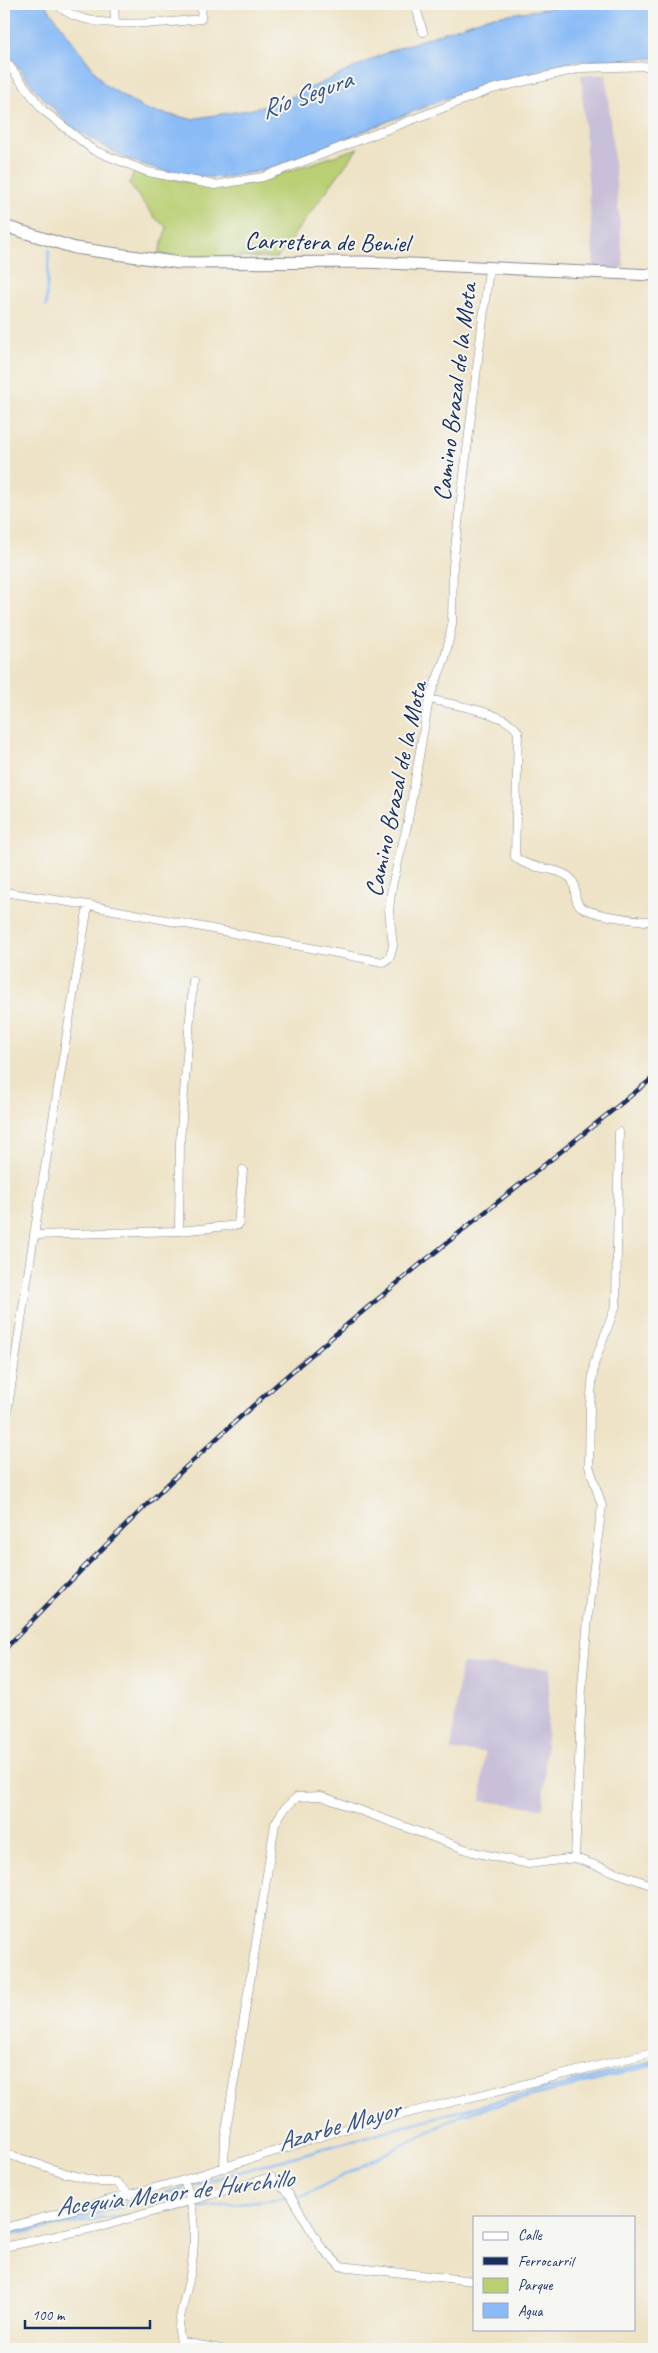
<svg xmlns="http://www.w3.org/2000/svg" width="658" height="2353" viewBox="0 0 658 2353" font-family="Caveat,sans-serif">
	<rect width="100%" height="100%" fill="#f6f6f2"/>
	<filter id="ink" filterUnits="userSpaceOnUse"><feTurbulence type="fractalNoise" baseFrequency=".02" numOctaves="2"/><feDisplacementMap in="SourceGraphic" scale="10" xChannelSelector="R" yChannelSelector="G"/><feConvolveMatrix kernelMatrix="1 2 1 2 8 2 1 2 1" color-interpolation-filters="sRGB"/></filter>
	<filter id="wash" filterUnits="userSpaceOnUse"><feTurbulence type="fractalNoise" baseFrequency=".0096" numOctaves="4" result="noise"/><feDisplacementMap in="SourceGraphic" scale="20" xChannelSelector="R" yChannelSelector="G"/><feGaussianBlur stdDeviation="1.12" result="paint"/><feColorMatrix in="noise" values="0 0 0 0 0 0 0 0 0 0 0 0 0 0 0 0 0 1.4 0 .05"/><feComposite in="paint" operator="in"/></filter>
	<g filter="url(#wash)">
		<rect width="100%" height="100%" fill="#eee3c6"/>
		<path fill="#c8bfd8" d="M581,75H606L624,268H594Z
			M461,1664L550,1668L543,1808L481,1801L485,1752L451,1751Z"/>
		<path fill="#bacf73" stroke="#6a7f68" d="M358,148L277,258L158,255L167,227L155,218L129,184L134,172H141L209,187L254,183Z"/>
		<path fill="#8abbf6" stroke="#5275aa" d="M4,4H45L105,85L146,110L191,119L253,109L287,99L390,51L488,17L580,4H654V58L575,61L452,96L266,170L221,178L188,175L161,170L127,159L71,127L34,88L4,48Z"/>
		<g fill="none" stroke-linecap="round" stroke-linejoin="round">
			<path stroke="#8abbf6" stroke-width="2.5" d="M46,306L49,250
				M189,2186L451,2113L654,2062
				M166,2211L303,2196L463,2114L654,2065
				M4,2233L81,2218L184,2188
				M4,2236L83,2221L125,2216
				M188,2337L256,2349"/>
		</g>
	</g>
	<g filter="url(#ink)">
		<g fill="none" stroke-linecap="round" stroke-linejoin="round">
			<g stroke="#848992" stroke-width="9">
				<path id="minor" d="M58,4C77,32 168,23 201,19L202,4
					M114,4L115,23
					M415,4L423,32
					M4,59L43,110L93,150L148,172L215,185L263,177L492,89L582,68L654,66
					M429,699C452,705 507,712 518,732L515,857C530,870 550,866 566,875C578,881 573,892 577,902C582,916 639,920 654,922
					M4,892L88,905L383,962L390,957L393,946L389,910L392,886L407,826L429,699L445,658L452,625L453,565L489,269
					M88,905L34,1235L179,1231L180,1142L193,981
					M179,1231L238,1225L243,1170
					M4,1433L34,1235
					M575,1858L654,1886
					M4,2153L65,2173L100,2182H116L130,2195
					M224,2168L225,2137L275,1824L283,1810L297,1797L321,1796L473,1852L529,1864L575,1858L582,1686L590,1596L602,1506L589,1466L590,1405L594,1364L616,1305L619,1132
					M4,2228L184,2180L351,2127L654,2052
					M4,2247L107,2225L271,2177L289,2194L322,2248L340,2266L474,2281
					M182,2342L221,2349
					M180,2349C183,2340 178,2336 179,2327C180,2310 187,2292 190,2275C196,2245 196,2208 184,2180"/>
			</g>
			<g stroke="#848992" stroke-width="13">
				<path id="primary" d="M4,226L75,248L180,263L365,262L654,275"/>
			</g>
			<use href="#minor" stroke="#fff" stroke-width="8"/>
			<use href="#primary" stroke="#fff" stroke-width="11"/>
			<g stroke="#1b2f5e" stroke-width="4.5">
				<path id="rail" d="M4,1650C68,1583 133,1516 201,1453C345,1319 502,1200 654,1077"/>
			</g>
			<use href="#rail" stroke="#f6f6f2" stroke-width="2.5" stroke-dasharray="8" stroke-linecap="butt"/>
		</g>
	</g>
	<g text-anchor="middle" stroke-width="4" stroke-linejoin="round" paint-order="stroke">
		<g font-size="25" fill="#1b2f5e" stroke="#f6f6f2">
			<text transform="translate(327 241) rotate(1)" y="9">Carretera de Beniel</text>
			<text transform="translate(454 392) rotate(-83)" y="9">Camino Brazal de la Mota</text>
			<text transform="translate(395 789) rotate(-78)" y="9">Camino Brazal de la Mota</text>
		</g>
		<g font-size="26" font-style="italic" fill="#375284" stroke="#f6f6f2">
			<text transform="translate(306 94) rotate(-20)" y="9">Río Segura</text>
			<text transform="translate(338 2125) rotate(-16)" y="9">Azarbe Mayor</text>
			<text transform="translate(174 2192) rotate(-7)" y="9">Acequia Menor de Hurchillo</text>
		</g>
	</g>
	<rect width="658" height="2353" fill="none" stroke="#f6f6f2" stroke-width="20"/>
	<rect x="473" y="2216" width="162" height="115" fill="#f6f6f2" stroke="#9ea6b7"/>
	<rect x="483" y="2232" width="25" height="8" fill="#ffffff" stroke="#9ea6b7"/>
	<text x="518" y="2240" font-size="15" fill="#1b2f5e">Calle</text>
	<rect x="483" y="2257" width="25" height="8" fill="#1b2f5e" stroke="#9ea6b7"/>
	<text x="518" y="2266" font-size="15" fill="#1b2f5e">Ferrocarril</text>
	<rect x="483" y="2278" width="25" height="15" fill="#bacf73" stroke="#9ea6b7"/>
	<text x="518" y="2290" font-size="15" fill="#1b2f5e">Parque</text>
	<rect x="483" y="2303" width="25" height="15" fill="#8abbf6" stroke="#9ea6b7"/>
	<text x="518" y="2316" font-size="15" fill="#1b2f5e">Agua</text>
	<path d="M25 2320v8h125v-8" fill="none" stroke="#1b2f5e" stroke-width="2.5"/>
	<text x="32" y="2320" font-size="15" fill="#1b2f5e" stroke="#f6f6f2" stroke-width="4" paint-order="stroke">100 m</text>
</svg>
